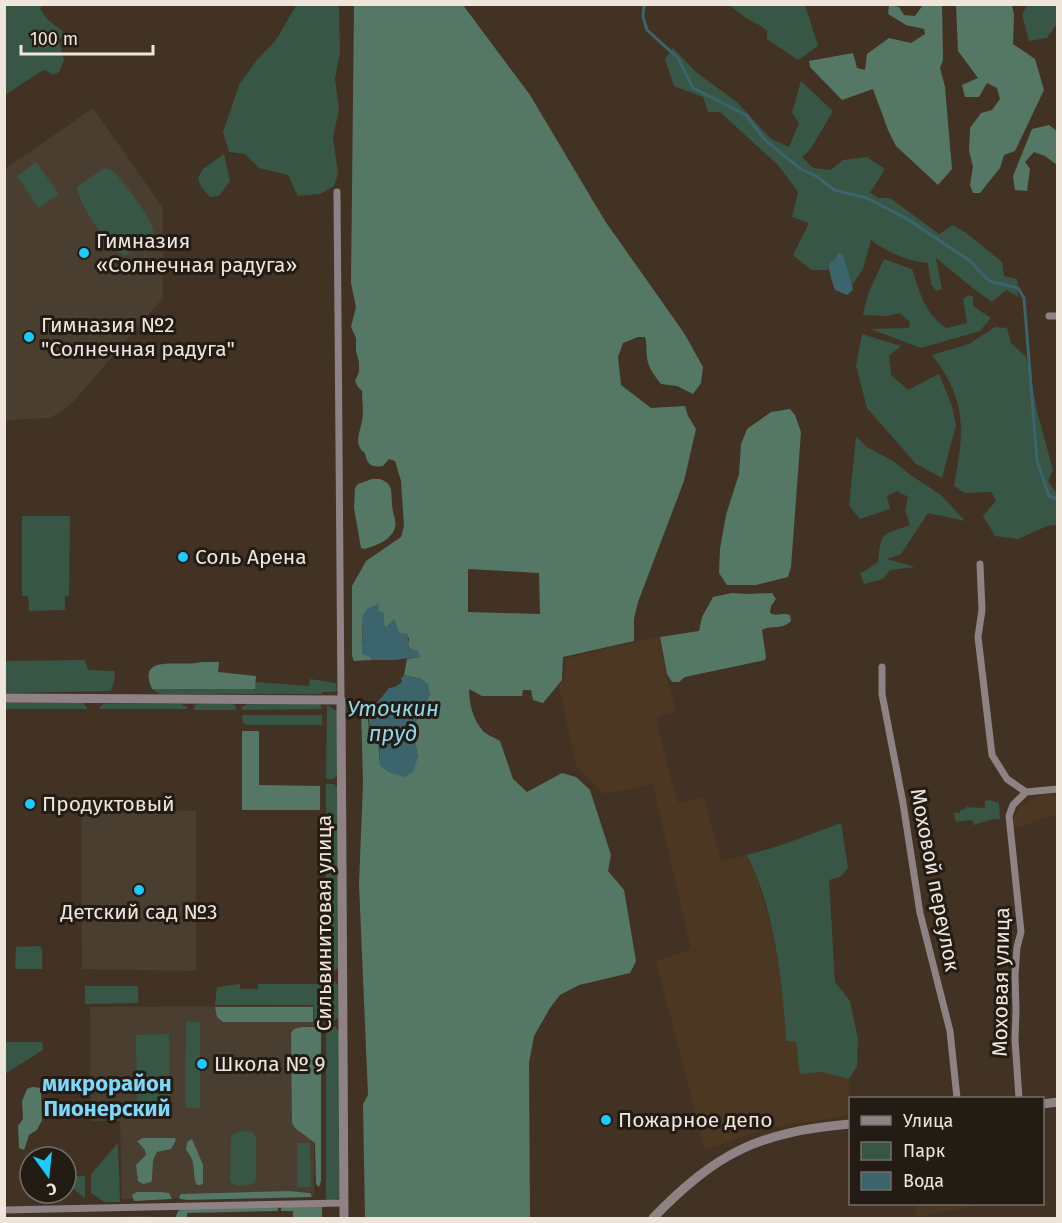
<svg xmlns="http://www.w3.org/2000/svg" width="1062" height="1223" viewBox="0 0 1062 1223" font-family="'Fira Sans',sans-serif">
	<rect width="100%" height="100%" fill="#423223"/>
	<path fill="#4b3722" d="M659,637L666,676L676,711L656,718L672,782L679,803L704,797L721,861L747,855L754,869L771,925L783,986L786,1041L796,1042L801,1074L822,1072L849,1079L850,1115L765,1129L705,1150L656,961L691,949L653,784L604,794L576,766L559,686L564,678L565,658Z
		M1045,795H1057V814L1013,829V819L1019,808L1035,797Z
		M914,1204H971L972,1207L916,1217Z"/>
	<path fill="#4a3e30" d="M93,108L163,208V298L74,401L59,413L49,418L5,420L4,170Z
		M81,808L196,811V971L82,969Z
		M314,1006V1195L122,1199L120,1121H91L90,1007Z
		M150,1216V1218H37Z"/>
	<path fill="#375646" d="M5,4L42,5L40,9L48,20L65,33L59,40L64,60L59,72L53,75L45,70L40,72L5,95Z
		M297,4L339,5L340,52L335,79L339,110L333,137L338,174L334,186L320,194L298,196L288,175L259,168L245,154L229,152L223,132L239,85L256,61L276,40Z
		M729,5H805L818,46L798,60L767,39V31L761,26L746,18Z
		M1027,5H1057L1056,25L1047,38L1029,41L1022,15Z
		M673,48L696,72L737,102L771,139L789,147L799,123L792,113L801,81L833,111L810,150L802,157L813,168L831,170L843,160L867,157L885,169L870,193L879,198H890L939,234L953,225L965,232L1002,262L1004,276L1017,279L1018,297L1006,290L992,302L974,289L936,258L942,289L936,291L931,284L928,263C907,261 888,253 871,240L863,269L852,285L848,273L838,257L829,264L828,270H811L793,255L809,223L792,217L798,192L778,165L720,112H708L703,97L674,86L665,59Z
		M224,154L230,181L219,196L210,197L201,187L198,178L203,169Z
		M36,162L59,194L39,208L17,176Z
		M104,168L111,170L118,176C129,191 154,218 154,237L125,256C111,250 77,203 77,187Z
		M884,259L912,269C921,295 923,311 946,328L967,323L963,299L969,295L973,297V306L991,318L980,331L921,348L870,329L909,328L910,322L900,313L886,316L863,315L868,294Z
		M995,327L1007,328L1011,343L1026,357L1038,415L1053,470L1048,481L1057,494V525L1047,526L1018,539L995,536L983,516L996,501L991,492L965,493L954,486C964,432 968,401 932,355L969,344Z
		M862,334L901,346L889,356L891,375L908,390L939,374L952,406L956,425L942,478L916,464L867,408L856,366Z
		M856,436L867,447L895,462L909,474L941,495L965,521L928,513L901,554L887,559L915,567L890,570L883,579L864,584L860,574L878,562C881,531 882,535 910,525L905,510L908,497L897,491L887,496L890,509L860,519L849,506Z
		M22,516H70L69,596H65V610L29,611L28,596H22Z
		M85,660L88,670L114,671L115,678L111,691L5,693V661Z
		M310,679L336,683L337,690L334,692H322V694H160L152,689H255V682L309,686Z
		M5,703H82L86,706L87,709H5Z
		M103,704H181L187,707V709H99Z
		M198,704H232L235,705L236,710H194L195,705Z
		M247,704H320L322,709L242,710V707Z
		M327,705L337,711L338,774L334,779H326Z
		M242,715H322V725H246L243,723Z
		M326,784H334L338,788L339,967L335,971L326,972Z
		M989,800L999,803L1000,819H993L974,825L972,820L956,822L954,813H960V810L966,809V807L985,808V801Z
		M841,823L848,868L840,877L829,880L835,982L850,1001L858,1039L857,1066L849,1079L822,1072L800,1074L796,1042L786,1041C783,983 774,907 747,855L779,846Z
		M39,946L42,949V969H15L16,947Z
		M326,981H335L339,987L338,1018L333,1021H326Z
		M240,984V989H258V984H321V1022H314V1005H215L217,987Z
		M85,986H138V1003L85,1004Z
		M186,1021L200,1022V1108H185Z
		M326,1026H335L339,1032L340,1197L335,1200H326Z
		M169,1034V1113L137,1114L136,1035Z
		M5,1042H42L43,1050L5,1074Z
		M242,1131L252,1132L256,1137V1178L254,1183C247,1187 235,1188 230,1181L231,1137L234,1133Z
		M118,1143L120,1202H104L91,1193V1174Z
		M297,1143H310L311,1187H297Z
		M66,1176H85V1198L66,1183Z"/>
	<path fill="#576" fill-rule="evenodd" d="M354,5H463L530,95L605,221L684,333L703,367L701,383L693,394L677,386L661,384C655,376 648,368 647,357C646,349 647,344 645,337H638L623,343L618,357L621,385L651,408L685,406L688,416L696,429L684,481L638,602L634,619V641L563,657L562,680L543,703L533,700L531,690H523L522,696H482L469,689C469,703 473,720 483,731C487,735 495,738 500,741L513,779L527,792L562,773L576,777L590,790L611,855L608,871L624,890L636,961L630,973L579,985L560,995L550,1008L534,1036L529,1063L530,1218H365L363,1104L368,1095L359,884L363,783L361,707H367L369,731L378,738L380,765L389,772L397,774L418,757L414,738L415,724L430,694L421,679L404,675L407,659L419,657L408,646L409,638L399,633L394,620L386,628L384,625V613L363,615L362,643L372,660L354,661L352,656V586L366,561L401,537L404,526L401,481L395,461L389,459L383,466C371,468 367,464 365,453C353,445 360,432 362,421C364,412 362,401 362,391L358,387L355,381L359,372V362L356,351V338L351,327L356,307L351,283ZM468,569L539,573L540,614L468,612Z
		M889,5L899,7L904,15L915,16L923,5H942L943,60L940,68L945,87L952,169L938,185L896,146L888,130L873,89L842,100L810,67L809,61L853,53L857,68L865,70L867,54L889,38L911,43L925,34L924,29L906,25L888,14Z
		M956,5H1012L1014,15L1013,44L1035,59L1044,90L1015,151L1004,155L1000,168L980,193H973L970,185L973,167L969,151L970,128L981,113L992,110L1000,99L997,88L987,83L979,97H965L962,85L978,78L958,51Z
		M1049,125L1057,131L1056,140L1057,142V165L1045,156L1034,152L1025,162L1030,169L1027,191L1015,190L1013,176L1032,129Z
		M790,409L795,415L801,432L791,567L788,577L756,585H727L719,573L720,549L726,515L739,474L741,444L747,429L771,412Z
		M372,479C377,479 381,478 386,482C393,487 391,495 392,504C392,516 401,524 390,536C384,543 373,546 365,549L361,548L354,508L355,488L358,484Z
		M732,593L748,594L772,593L776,599L771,606L770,613C776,617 783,612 790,615L791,621C783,630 771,625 762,630L766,657L765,660L685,677L679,682H672L667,674L660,637L699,631L702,617L713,597Z
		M201,662H219L218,672L256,676L255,689H152C136,652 181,668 201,662Z
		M242,731H259V785L320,786V810H242Z
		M215,1007H313V1022H223L217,1017Z
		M302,1027H321V1181L319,1187L316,1184L315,1143L295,1128L292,1123L291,1033L294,1029Z
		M32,1087L41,1088L42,1120L37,1130L29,1135L24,1150L19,1148L18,1126L23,1119L22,1101L27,1089Z
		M143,1138H175L176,1140L171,1149L157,1152L153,1160L152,1179L151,1182L143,1184L138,1181L136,1165L146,1155L145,1150L137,1141Z
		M192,1139L203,1165V1184L200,1185H197C191,1173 198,1163 186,1150L187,1142Z
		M288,1191L310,1193L312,1197L188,1200L180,1199L179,1197L181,1194Z
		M137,1192H161L169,1193L172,1199L134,1201L132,1195Z
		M322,1205V1218H293V1211H281V1207Z
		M184,1208H278V1211L187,1213V1218H175L178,1211Z"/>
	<path fill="#3c646d" d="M837,253L843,254L852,285L853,290L847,295L835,290C833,284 828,270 829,264L837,257Z
		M379,604V611L384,613V625L387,627L394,619L399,633L408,634V646L410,649L418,651L420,657L393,660H372L371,657L362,654L363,615L368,608Z
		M404,675L421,679L428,684L430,694L415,724L414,738L418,757L413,772L404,777L389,772L380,765L379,738L371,735L367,707L377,703L389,688L395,687L402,682L401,679Z"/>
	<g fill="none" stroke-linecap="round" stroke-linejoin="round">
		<path stroke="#3c646d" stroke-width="3" d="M644,4L643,17L647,30L678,58L693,88L746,115L765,140L801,169L816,176L834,190L867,198L909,220L970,261L989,281L1018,288L1024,298L1037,461L1049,496L1058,499"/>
		<path stroke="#8e8285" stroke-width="7" d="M337,192L341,700
			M1049,316H1058
			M980,564L982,610L978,637L992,755L1007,779L1026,792
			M882,667V694L903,803L920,913L950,1031L957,1098
			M1026,792L1058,789
			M1019,1098L1015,1040L1016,1010L1015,975L1017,947L1021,932L1009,816L1013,805L1026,792
			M4,1210L344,1203"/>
		<path stroke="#8e8285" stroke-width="9" d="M4,698L341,700L344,1218
			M1042,1104L1058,1102
			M653,1218C717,1152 759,1132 850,1124"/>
	</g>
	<g fill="#1ec9fd" stroke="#231c15" stroke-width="2">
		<circle cx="84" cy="253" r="6"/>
		<circle cx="29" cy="337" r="6"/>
		<circle cx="183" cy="557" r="6"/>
		<circle cx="30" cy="804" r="6"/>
		<circle cx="139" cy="890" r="6"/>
		<circle cx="202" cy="1064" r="6"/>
		<circle cx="606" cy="1120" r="6"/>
	</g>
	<g text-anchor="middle" stroke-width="6" stroke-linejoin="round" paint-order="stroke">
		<g font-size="21" fill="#efe5db" stroke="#231c15" text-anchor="start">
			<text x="96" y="248">Гимназия<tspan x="96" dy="24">«Солнечная радуга»</tspan></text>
			<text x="41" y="332">Гимназия №2<tspan x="41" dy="24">"Солнечная радуга"</tspan></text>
			<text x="195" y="564">Соль Арена</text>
			<text x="42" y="811">Продуктовый</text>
			<text x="139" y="919" text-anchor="middle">Детский сад №3</text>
			<text x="214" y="1071">Школа № 9</text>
			<text x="618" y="1127">Пожарное депо</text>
		</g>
		<g font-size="21" fill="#efe5db" stroke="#231c15">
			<text transform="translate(935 880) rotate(79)" y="7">Моховой переулок</text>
			<text transform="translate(324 923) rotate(-90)" y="7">Сильвинитовая улица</text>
			<text transform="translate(1001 982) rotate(-89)" y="7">Моховая улица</text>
		</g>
		<g font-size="22" font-style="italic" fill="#8fd9ea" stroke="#231c15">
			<text x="393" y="716">Уточкин<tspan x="393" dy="25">пруд</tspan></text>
		</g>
		<g font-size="22" font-weight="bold" fill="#7ed8fc" stroke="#231c15">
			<text x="107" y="1091">микрорайон<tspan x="107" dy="25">Пионерский</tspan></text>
		</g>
	</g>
	<rect width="1062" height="1223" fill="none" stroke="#efe5db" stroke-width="12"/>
	<rect x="849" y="1097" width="195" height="108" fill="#231c15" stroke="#756c64" stroke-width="1.5"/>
	<rect x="861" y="1116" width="30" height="9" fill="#8e8285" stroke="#756c64" stroke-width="1.5"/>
	<text x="903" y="1127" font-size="18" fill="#efe5db">Улица</text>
	<rect x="861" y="1142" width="30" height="18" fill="#375646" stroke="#756c64" stroke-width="1.5"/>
	<text x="903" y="1157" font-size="18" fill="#efe5db">Парк</text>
	<rect x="861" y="1172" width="30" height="18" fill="#3c646d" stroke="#756c64" stroke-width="1.5"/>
	<text x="903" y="1187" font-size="18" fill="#efe5db">Вода</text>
	<g transform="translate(48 1175) rotate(165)"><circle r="28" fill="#231c15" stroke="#756c64" stroke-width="1.5"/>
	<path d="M0-4.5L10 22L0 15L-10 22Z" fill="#1ec9fd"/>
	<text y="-9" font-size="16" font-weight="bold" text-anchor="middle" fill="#efe5db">С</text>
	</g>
	<path d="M21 45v9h132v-9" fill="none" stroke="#efe5db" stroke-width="3"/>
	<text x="30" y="45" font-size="18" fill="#efe5db" stroke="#231c15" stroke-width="4.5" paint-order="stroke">100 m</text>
</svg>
